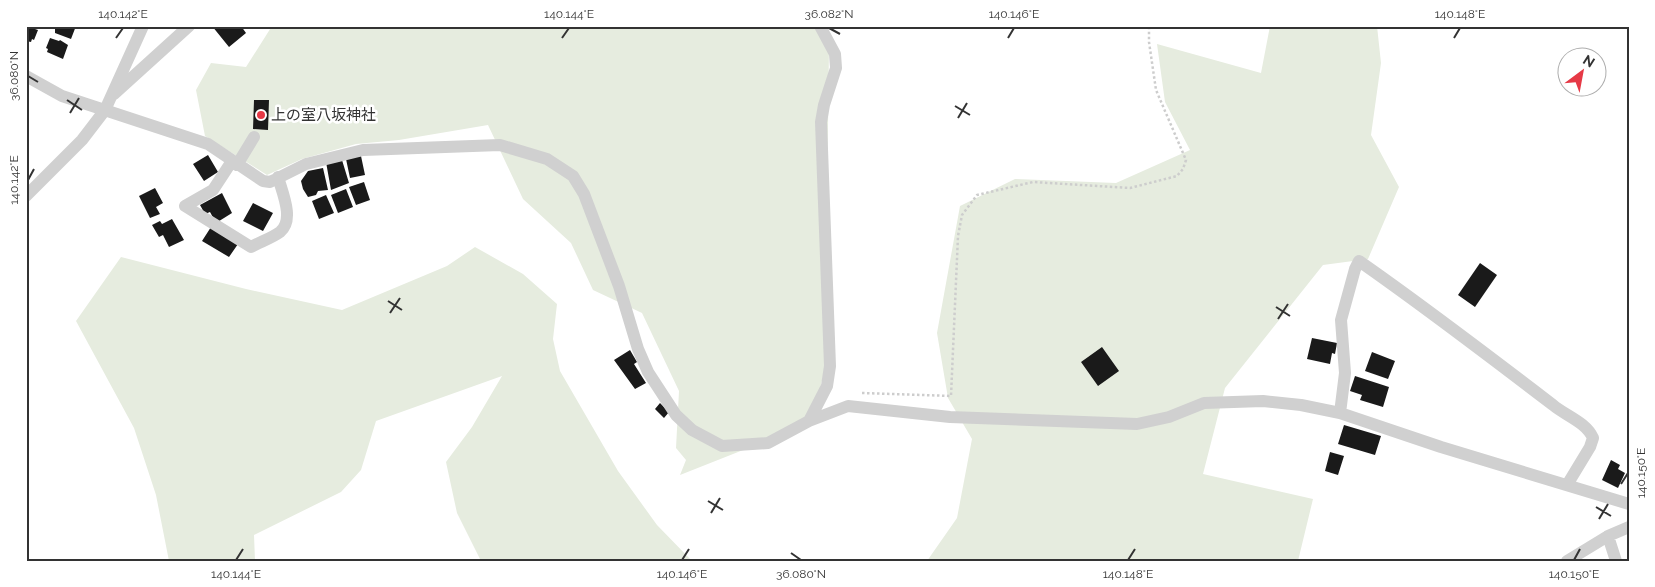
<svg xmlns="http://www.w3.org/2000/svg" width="1655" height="587" viewBox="0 0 1655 587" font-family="Raleway,'Noto Sans JP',sans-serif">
	<rect width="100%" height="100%" fill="#fff"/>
	<path fill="#e6ecdf" d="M272,26H824L829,47L825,369L819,392L806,417L786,433L680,475L686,460L676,448L679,391L642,313L593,290L571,243L523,199L488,125L399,140L356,144L302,159L267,175L205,136L196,90L211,63L246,67Z
		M1270,26H1377L1381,63L1371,135L1399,187L1368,259L1323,265L1225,388L1203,474L1313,499L1298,561H927L957,518L972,439L948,398L937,333L960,206L1015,179L1116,183L1190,150L1165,102L1157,44L1261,73Z
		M475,247L523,274L557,304L553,339L560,371L618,471L657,525L692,561H481L457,513L446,462L472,427L502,376L376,421L361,470L341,492L254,535L255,561H169L156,495L134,428L76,321L121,257L246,289L342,310L447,266Z"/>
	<path fill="#1a1a1a" d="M26,26L38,30L34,40L32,39L31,42L26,41Z
		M55,26H76L71,39L55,33Z
		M212,26H241L246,33L229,47Z
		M50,38L59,41L60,40L68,45L63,59L47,52L48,49L46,48Z
		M254,100H269L268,130L253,129Z
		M208,155L218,172L204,181L193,164Z
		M361,156L365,175L350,178L346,159Z
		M342,160L349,183L331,190L326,162Z
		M323,168L328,190L318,191L316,195L308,197L303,189L301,181L308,171Z
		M364,182L370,200L356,205L349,187Z
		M155,188L163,203L156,207L160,214L150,218L139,196Z
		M346,189L353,207L338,213L331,195Z
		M222,193L232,213L216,223L210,212L205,214L200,205Z
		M326,195L334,213L319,219L312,201Z
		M253,203L273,213L263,231L243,221Z
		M172,219L184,240L169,247L163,235L159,237L152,225L160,221L162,224Z
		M211,227L238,244L229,257L202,241Z
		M1480,263L1497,275L1475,307L1458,295Z
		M1312,338L1337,343L1335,354L1332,353L1330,364L1307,359Z
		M1102,347L1119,371L1098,386L1081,362Z
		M630,350L637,362L634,364L646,383L635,389L614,360Z
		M1372,352L1395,361L1388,379L1365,371Z
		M1355,376L1389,387L1383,407L1360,400L1362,395L1350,391Z
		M660,403L669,412L664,418L655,409Z
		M1344,425L1381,436L1375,455L1338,444Z
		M1330,452L1344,456L1338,475L1325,471Z
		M1611,460L1620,465L1618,469L1625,473L1618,488L1602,480Z"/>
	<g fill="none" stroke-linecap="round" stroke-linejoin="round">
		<path stroke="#cdcdcd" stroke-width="2.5" stroke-dasharray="2.5 2.5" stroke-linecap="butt" d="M862,393L951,396L958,236L962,215L977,195L1033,182L1130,188L1177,176L1183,169L1186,160L1156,90L1149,42V26"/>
		<path stroke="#d0d0d0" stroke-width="12" d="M26,76L62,96L208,144L263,181L270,182L306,164L363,150L500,145L547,159L573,176L584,194L619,286L638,349L648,372L676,415L692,430L722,446L768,443L809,421L848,406L950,417L1137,424L1169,417L1204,403L1263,401L1301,405L1340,413L1441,447L1629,504
			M114,94L189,26
			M232,161L213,190L185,206L251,247C260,242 272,238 280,232C295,220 282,192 278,177
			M237,165L254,137
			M26,196L82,140L105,110L143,26
			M1340,413L1345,373L1341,320L1355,269L1359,261C1425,307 1489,356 1553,405C1566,416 1586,422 1593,438L1590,447L1567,485
			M809,421L827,386L830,366L821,122L824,105L836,68L835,54L820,26
			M1608,536L1616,561
			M1567,561L1608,536L1629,527"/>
	</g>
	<path fill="none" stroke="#333" stroke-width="2" d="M829,28L840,34M116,38L123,28M562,38L569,28M1008,38L1014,28M1454,38L1460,28M28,76L38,82M67,100L82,110M955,106L970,115M70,113L79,98M958,118L967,103M28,180L34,169M388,301L402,310M1276,307L1290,316M390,313L400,298M1278,319L1288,304M1621,484L1628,473M708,501L723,510M1596,507L1611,516M711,513L720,498M1599,519L1608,504M791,553L801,560M236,560L243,549M682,560L689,549M1128,560L1135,549M1574,560L1580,549"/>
	<circle fill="#e63946" stroke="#fff" stroke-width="2" cx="261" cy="115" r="5"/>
	<g text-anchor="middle" stroke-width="5" stroke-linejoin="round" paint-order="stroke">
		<g font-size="15" fill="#333" stroke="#fff" text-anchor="start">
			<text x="271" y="120">上の室八坂神社</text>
		</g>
	</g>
	<rect width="1655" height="587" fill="none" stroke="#ffffff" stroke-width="55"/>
	<g transform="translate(1582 72) rotate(32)"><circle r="24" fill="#ffffff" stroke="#adadad"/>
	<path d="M0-4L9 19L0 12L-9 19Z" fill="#e63946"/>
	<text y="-8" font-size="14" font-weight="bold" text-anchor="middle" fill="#333333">N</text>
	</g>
	<rect x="28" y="28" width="1600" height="532" fill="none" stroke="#333" stroke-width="2"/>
	<g font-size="12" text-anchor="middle" fill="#333">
		<text x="123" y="18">140.142°E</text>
		<text x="569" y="18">140.144°E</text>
		<text x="829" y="18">36.082°N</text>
		<text x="1014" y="18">140.146°E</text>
		<text x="1460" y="18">140.148°E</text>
		<text transform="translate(14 76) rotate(-90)" y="4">36.080°N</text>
		<text transform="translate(14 180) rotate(-90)" y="4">140.142°E</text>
		<text transform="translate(1641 473) rotate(-90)" y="4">140.150°E</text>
		<text x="236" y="578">140.144°E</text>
		<text x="682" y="578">140.146°E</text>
		<text x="801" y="578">36.080°N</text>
		<text x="1128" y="578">140.148°E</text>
		<text x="1574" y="578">140.150°E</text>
	</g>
</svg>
